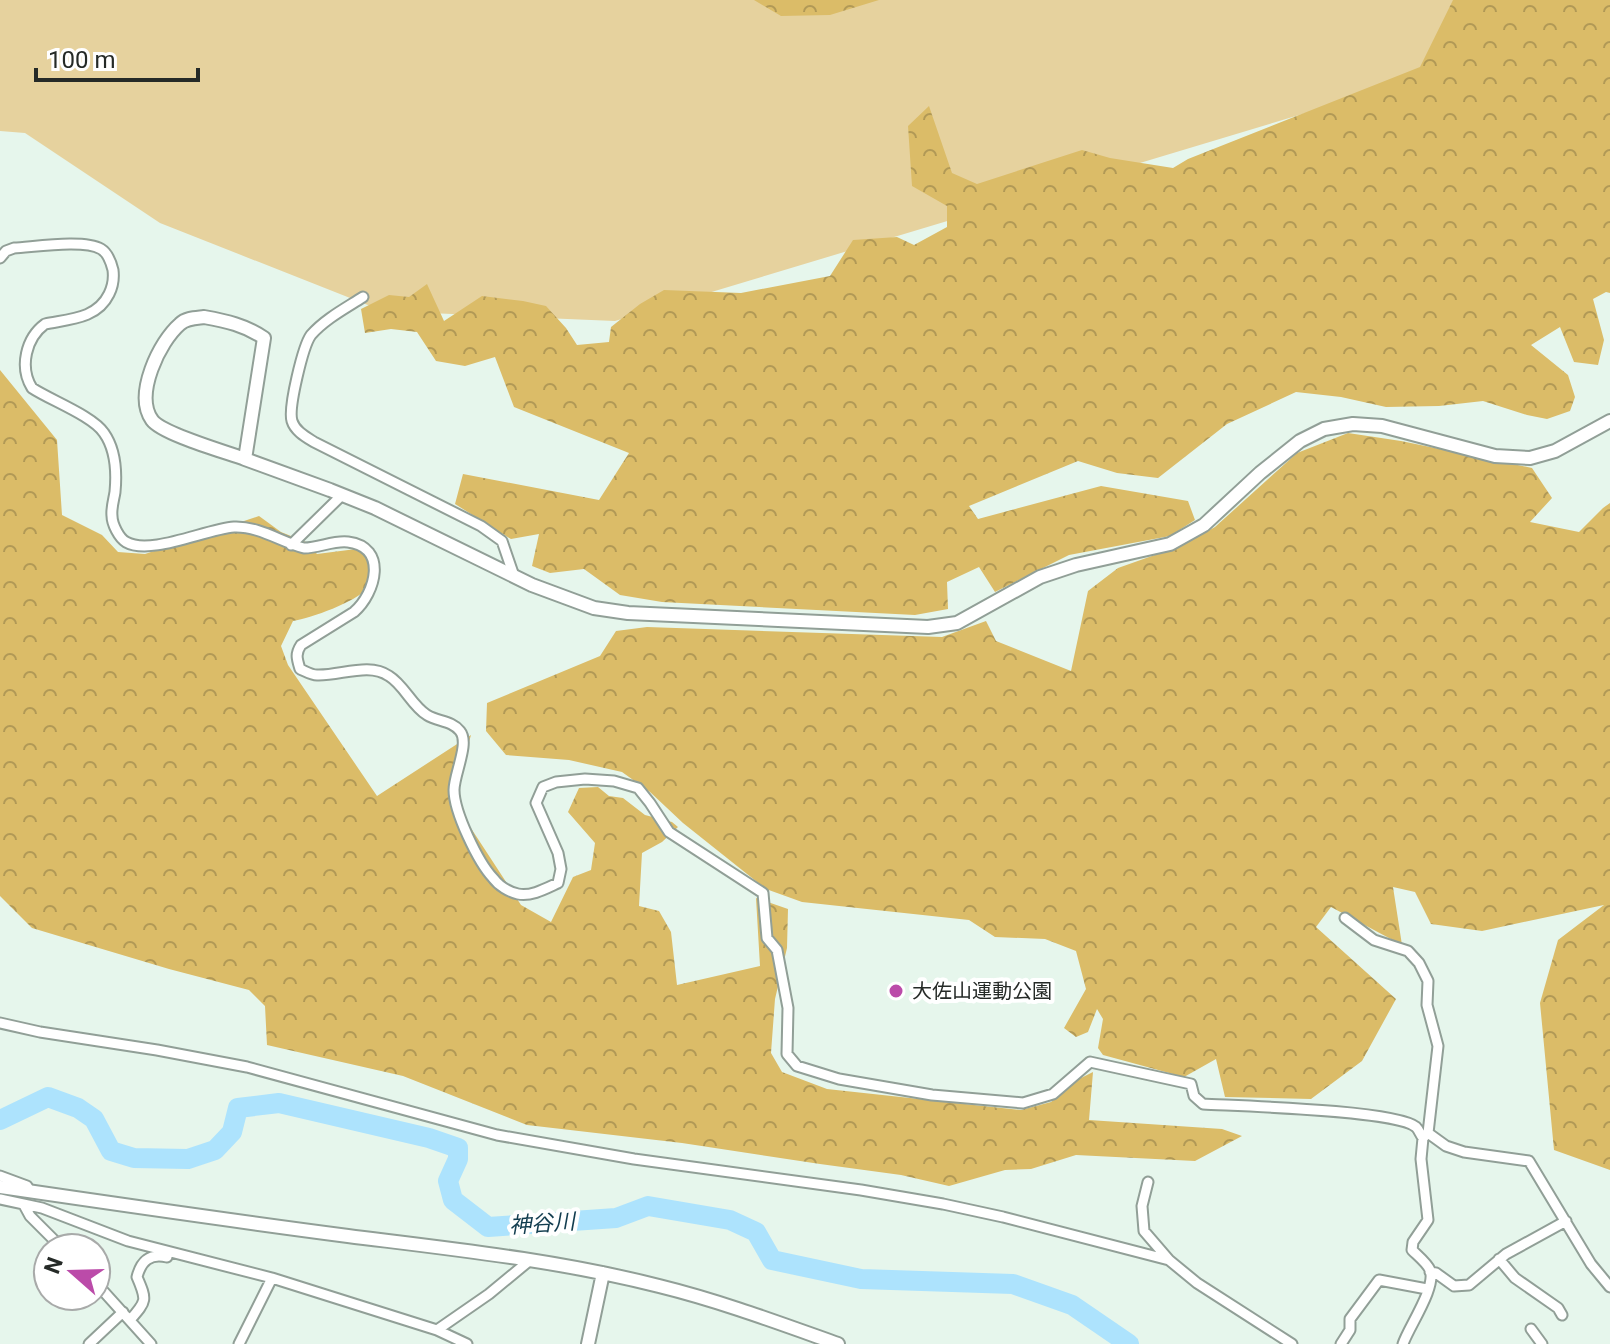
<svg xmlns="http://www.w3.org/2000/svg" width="1610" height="1344" viewBox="0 0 1610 1344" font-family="Roboto,'Noto Sans JP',sans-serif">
	<defs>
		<pattern id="forest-crowns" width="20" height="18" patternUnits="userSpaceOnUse" patternTransform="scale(2)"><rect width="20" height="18" fill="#dbbc68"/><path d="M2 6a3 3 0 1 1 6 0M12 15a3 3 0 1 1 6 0" fill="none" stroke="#b19956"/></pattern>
	</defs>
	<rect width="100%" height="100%" fill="#e6f6ec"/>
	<path fill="#e6d29e" d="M0,0H1495L1439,73L615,321L383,311L160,223L25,133L0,131Z"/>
	<path fill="url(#forest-crowns)" d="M754,0H879L830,15L781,16Z
		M1453,0H1610V293L1606,292L1593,299L1604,340L1598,365L1574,362L1560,327L1531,345L1568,375L1575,397L1570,411L1547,419L1527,415L1483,401L1439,406L1386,407L1341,397L1296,392L1227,424L1158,478L1117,473L1078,461L969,506L978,519L1101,486L1188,501L1195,520L1170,536L1069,555L995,592L979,567L947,582L948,609L915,615L662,602L620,595L584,569L550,573L532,566L539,534L511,539L455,504L463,474L599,500L629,453L514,407L495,357L465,366L436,361L417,332L391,329L365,333L361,309L389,295L409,297L427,284L444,321L482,296L523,301L546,306L566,328L577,345L609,342L611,327L640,304L664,290L741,293L830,276L853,240L897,237L914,245L947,227V206L912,186L908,126L929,106L952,173L977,184L1082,150L1110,158L1173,168L1188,159L1420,67Z
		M0,370L57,440L62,515L102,535L118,552L145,554L259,516L281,532L306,542L317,554L356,549L377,557L379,572C375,577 372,583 368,588C355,602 312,618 293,621L281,646L288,665L377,796L471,735L457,783L463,816L521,905L551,922L573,877L591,870L595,843L568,812L579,788L598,787L609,796L623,798L645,815L672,822L678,827L662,842L642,853L639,906L659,911L671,932L677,985L760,966L756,898L788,909L787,948L775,999L771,1053L782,1072L827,1089L1021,1110L1051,1102L1077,1080L1093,1072L1089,1120L1222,1129L1242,1136L1195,1161L1076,1155L1031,1169L1005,1170L949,1186L901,1175L820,1164L682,1143L527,1125L403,1076L267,1045L265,1006L249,990L169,969L32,928L0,896Z
		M1348,433L1401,441L1532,468L1552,498L1530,522L1579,532L1603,508L1610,503V1170L1554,1150L1540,1003L1558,940L1604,905L1482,931L1431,924L1415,892L1393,887L1402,945L1331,907L1316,927L1396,999L1362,1061L1311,1099L1225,1097L1216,1059L1184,1077L1103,1055L1098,1048L1103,1019L1097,1009L1088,1032L1076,1037L1064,1028L1086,989L1076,951L1045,939L995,937L969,920L802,902L766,889L683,823L650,792L622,772L569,760L506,755L486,731L487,703L600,656L616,631L647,627L942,637L986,621L996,641L1071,671L1088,591L1118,568L1183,545L1215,527L1297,453Z"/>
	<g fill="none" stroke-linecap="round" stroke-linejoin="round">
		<path stroke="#ade3fd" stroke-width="20" d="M0,1120L48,1097L78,1108L94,1119L111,1151L134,1158L188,1159L215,1150L232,1132L238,1108L279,1103L429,1138L458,1148V1159L448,1181L453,1200L488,1227L616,1218L648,1206L730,1220L756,1232L772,1260L861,1279L1013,1284L1072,1305L1129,1344"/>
		<g stroke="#919f97" stroke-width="13">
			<path id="minor" d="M0,258L6,251L14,248C34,247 84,239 101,249C108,253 111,262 113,270C114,278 113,286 109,294C97,319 69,319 45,324C26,338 19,367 32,388C50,400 93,416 104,433C116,450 117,471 115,492C114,499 111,508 112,516C112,524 119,538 126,542C150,556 206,529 234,527C259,526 281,542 304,548C319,548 334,540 348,542C388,547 376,593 354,612L301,645C295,654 297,659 300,669C305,671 311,675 317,675C340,676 369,662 389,676C404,685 412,706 427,715C438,722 451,720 460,731C470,743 454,774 454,790C454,812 478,862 493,878C499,886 509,892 518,894C531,897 547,888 558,883L561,869L558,853L536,803L543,787L556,782L585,779L614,781L638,788L650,803L669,832L763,893L767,938L777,950L788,1008L787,1054L797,1066L839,1079L932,1095L1023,1103L1053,1094L1090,1062L1191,1084L1194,1096L1203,1104C1238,1106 1396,1110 1416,1127C1419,1130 1420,1134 1423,1138
				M363,297C346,308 325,319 311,335C303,346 288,408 292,421C295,431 306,437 314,442L481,526L502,541L514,576
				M291,545L342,495
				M1345,918L1374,940L1408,951L1419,963L1428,981L1427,1005L1438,1046L1428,1133
				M0,1023L40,1032L157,1050L247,1067L497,1135L634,1159L861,1190L943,1204L1003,1217L1169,1260
				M0,1176L27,1186L30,1191
				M1148,1182L1142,1206L1144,1231L1169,1260L1197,1283L1292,1344
				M0,1199L42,1208L128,1241L272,1278L437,1330L467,1344
				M24,1205L30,1216L62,1248
				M1499,1259L1515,1278L1558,1308L1562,1315
				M1430,1272L1436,1273L1454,1286L1469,1285L1506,1254L1566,1221
				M96,1283L151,1344
				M130,1320C147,1301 147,1300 137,1277C141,1261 150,1253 167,1257
				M1531,1329L1542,1344
				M437,1330L489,1294L529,1261
				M89,1344L123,1312
				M239,1344L272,1278
				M1341,1344L1350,1330V1319L1379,1280L1427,1289
				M1403,1344C1408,1328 1437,1287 1430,1270C1427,1263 1418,1256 1412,1250L1413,1242L1428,1220L1421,1159L1423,1138L1428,1133L1446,1146L1464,1152L1529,1161L1591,1264L1610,1287"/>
		</g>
		<g stroke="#919f97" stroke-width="16">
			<path id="tertiary" d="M204,317C226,321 245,325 264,338L245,459C226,452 162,434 152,420C134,395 159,342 180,324C186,318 196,318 204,317Z
				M245,459L330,490L375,508L532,585L594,608L628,613L928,627L957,623L1040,577L1076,565L1170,544L1204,525L1260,473L1300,441L1324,429L1353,424L1382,426L1495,456L1530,458L1555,451L1610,421
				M0,1187C116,1204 232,1221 348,1236C452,1249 557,1260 659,1286C720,1301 779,1323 838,1344
				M588,1344L603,1273"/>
		</g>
		<use href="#minor" stroke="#fff" stroke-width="9"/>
		<use href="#tertiary" stroke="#fff" stroke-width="12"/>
	</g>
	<circle fill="#bb4ba9" stroke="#fff" stroke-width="3" cx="896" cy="991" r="8"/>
	<g text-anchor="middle" stroke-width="8" stroke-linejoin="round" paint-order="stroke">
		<g font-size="20" fill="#252a27" stroke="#fff" text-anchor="start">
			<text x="912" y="998">大佐山運動公園</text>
		</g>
		<g font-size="22" font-style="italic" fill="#123d4f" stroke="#fff">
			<text transform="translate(542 1223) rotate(-4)" y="8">神谷川</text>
		</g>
	</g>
	<g transform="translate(72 1272) rotate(290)"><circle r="38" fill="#ffffff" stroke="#a8aaa9" stroke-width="2"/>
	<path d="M0-6L14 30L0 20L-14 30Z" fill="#bb4ba9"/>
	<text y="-12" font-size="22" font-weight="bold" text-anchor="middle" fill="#252a27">N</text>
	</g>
	<path d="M36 68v12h162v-12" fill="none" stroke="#252a27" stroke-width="4"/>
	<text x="48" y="68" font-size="24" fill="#252a27" stroke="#ffffff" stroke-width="6" paint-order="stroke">100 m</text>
</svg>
